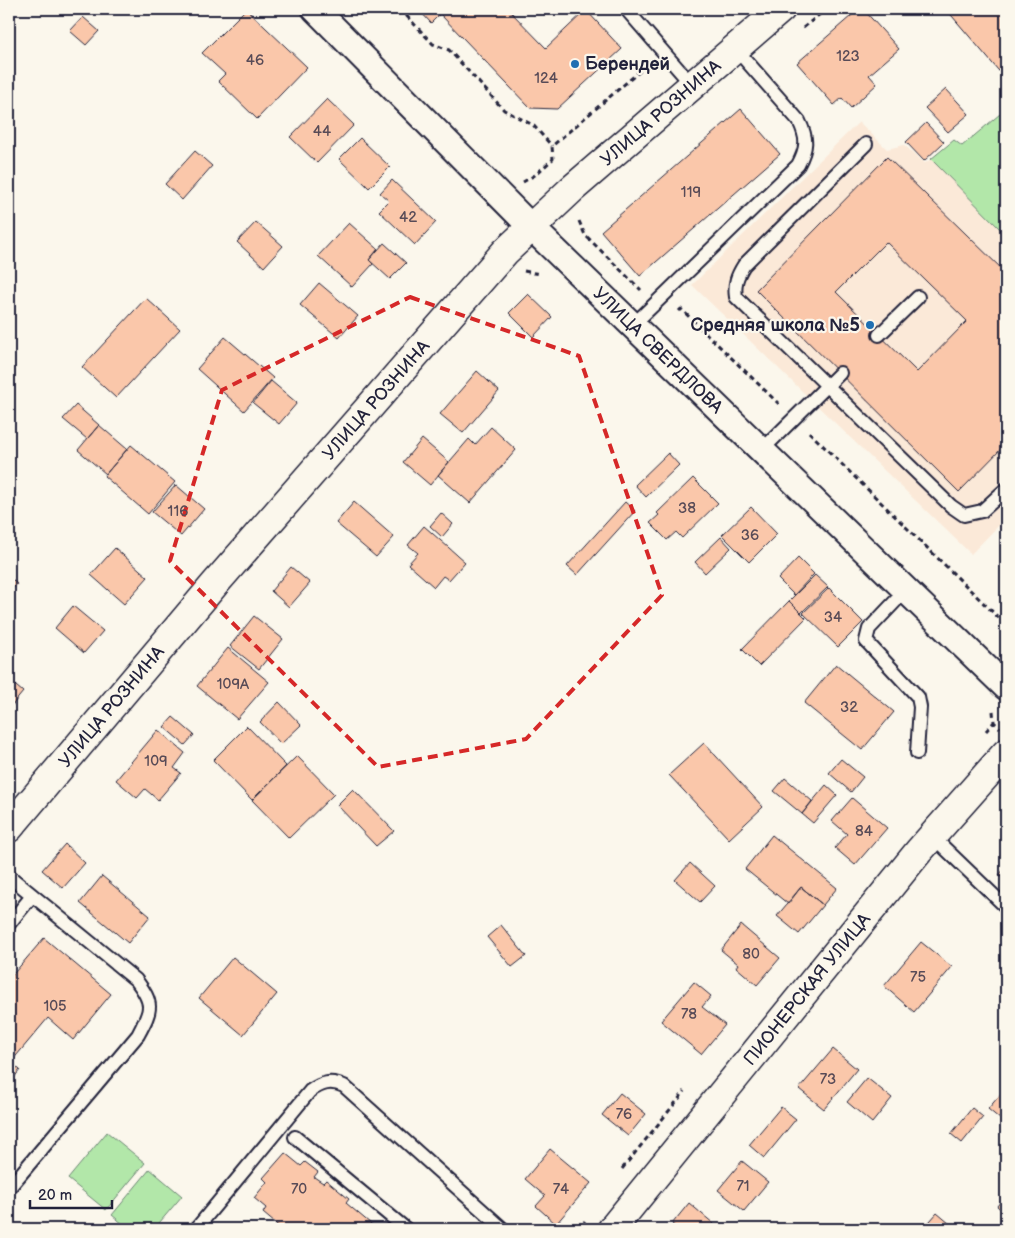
<svg xmlns="http://www.w3.org/2000/svg" width="1015" height="1238" viewBox="0 0 1015 1238" font-family="'Balsamiq Sans',sans-serif">
	<rect width="100%" height="100%" fill="#fbf7ec"/>
	<filter id="ink" filterUnits="userSpaceOnUse"><feTurbulence type="fractalNoise" baseFrequency=".02" numOctaves="2"/><feDisplacementMap in="SourceGraphic" scale="10" xChannelSelector="R" yChannelSelector="G"/><feConvolveMatrix kernelMatrix="1 2 1 2 8 2 1 2 1" color-interpolation-filters="sRGB"/></filter>
	<g filter="url(#ink)">
		<path fill="#fbe9d8" d="M859,122L887,149L904,145L925,163L931,159L1006,235V518L971,554L692,285Z"/>
		<path fill="#b2e7a9" stroke="#6a8472" d="M1006,109V235L931,159L954,140L962,146Z
			M107,1132L145,1163L106,1210L68,1179Z
			M150,1169L182,1196L154,1229H129L112,1215Z"/>
		<path fill="#fac7aa" stroke="#22223b" fill-rule="evenodd" d="M246,9L307,67L257,119L218,81L225,74L202,53Z
			M418,9H508L546,48L586,10L622,49L557,109L530,108L440,14L431,23Z
			M859,9H863L899,49L869,75L877,84L851,108L842,98L834,105L797,63Z
			M946,9H1006V76L1004,77Z
			M83,17L99,31L86,45L70,31Z
			M946,89L969,114L948,132L925,108Z
			M327,99L354,125L317,163L290,137Z
			M741,109L780,154L640,276L601,231Z
			M926,123L944,142L924,161L906,142Z
			M360,138L390,167L369,188L339,159Z
			M195,151L212,166L182,200L165,184Z
			M887,157L1006,273V444L959,492L756,290ZM886,242L967,321L917,372L836,292Z
			M392,180L436,222L415,245L379,211L389,201L380,193Z
			M256,222L283,246L264,267L237,242Z
			M349,223L378,249L369,260L373,264L352,287L318,256Z
			M384,243L406,263L390,279L369,260Z
			M319,283L358,316L339,338L300,305Z
			M528,294L552,317L533,337L509,313Z
			M146,298L180,329L116,398L82,367Z
			M225,337L273,378L244,411L197,369Z
			M477,371L499,391L463,433L440,414Z
			M271,381L297,403L279,424L253,403Z
			M76,405L99,425L87,439L63,419Z
			M99,425L127,449L106,474L78,450Z
			M491,427L516,450L470,503L438,475L469,439L475,445Z
			M422,439L449,462L430,485L403,462Z
			M131,445L175,482L148,514L104,476Z
			M668,453L679,465L646,497L635,485Z
			M693,478L718,503L682,538L676,532L667,540L650,523L659,515L657,513Z
			M176,485L204,509L181,536L152,512Z
			M354,502L394,537L376,557L336,523Z
			M625,502L635,511L577,575L567,566Z
			M751,507L777,534L749,562L722,535Z
			M441,513L453,524L442,537L430,526Z
			M424,526L465,562L449,580L443,576L434,587L408,564L418,553L408,545Z
			M721,537L731,548L705,573L695,562Z
			M115,548L148,577L124,604L91,575Z
			M798,558L814,574L794,595L778,579Z
			M291,567L310,583L289,607L271,591Z
			M815,575L828,587L801,613L789,601Z
			M9,576L17,584L9,593Z
			M829,588L863,622L838,647L803,613Z
			M789,601L806,618L759,666L742,649Z
			M73,606L103,631L84,653L55,628Z
			M254,616L283,639L259,669L230,646Z
			M228,648L269,682L237,719L197,686Z
			M836,664L894,712L862,750L804,703Z
			M9,680L23,692L9,709Z
			M279,702L301,725L281,744L260,722Z
			M173,717L194,735L185,745L164,727Z
			M247,726L286,766L252,800L213,760Z
			M158,730L185,753L174,768L181,773L158,800L145,789L137,798L116,780Z
			M704,743L763,807L729,839L669,775Z
			M297,756L334,794L289,838L252,800Z
			M841,759L863,777L851,792L829,773Z
			M785,778L812,801L802,814L774,791Z
			M826,785L837,795L813,823L802,814Z
			M353,789L394,831L376,846L337,805Z
			M852,798L887,828L855,865L835,848L847,834L832,821Z
			M772,835L837,888L823,905L801,887L788,904L745,869Z
			M65,844L85,863L63,888L42,870Z
			M690,863L715,886L700,902L675,880Z
			M1006,867V882L999,875Z
			M102,876L150,916L128,943L80,903Z
			M801,887L823,905L799,934L777,916Z
			M501,925L526,956L512,967L487,937Z
			M741,925L780,958L757,985L736,967L738,964L721,950Z
			M44,938L111,994L73,1040L48,1018L11,1062L20,1070L9,1084V979Z
			M921,942L952,967L914,1012L884,986Z
			M233,957L277,994L243,1035L199,998Z
			M694,982L711,996L702,1007L725,1025L701,1054L661,1021Z
			M833,1049L857,1069L824,1109L799,1089Z
			M867,1078L892,1098L872,1123L847,1102Z
			M1004,1090L1006,1092V1124L988,1109Z
			M620,1093L646,1114L628,1136L602,1115Z
			M781,1107L796,1119L764,1158L749,1145Z
			M972,1108L983,1117L962,1143L951,1134Z
			M550,1149L591,1183L556,1224L536,1206L545,1196L525,1179Z
			M285,1153L301,1166L305,1162L318,1172L314,1177L323,1183L326,1180L349,1199L346,1203L377,1229H282L263,1213L266,1208L254,1198L267,1182L263,1178Z
			M742,1161L768,1182L744,1211L718,1190Z
			M1006,1195V1214L997,1206Z
			M689,1203L714,1224L710,1229H675L677,1228L672,1224Z
			M937,1213L956,1229H923Z"/>
		<g fill="none" stroke-linecap="round" stroke-linejoin="round">
			<g stroke="#22223b" stroke-width="16">
				<path id="lane" d="M626,9L692,85
					M866,144L744,265C737,276 734,284 736,297L951,506L964,515L982,511L1006,489
					M633,325L798,165C807,148 808,139 799,121L735,48
					M879,335L918,297
					M762,450L840,373
					M906,590L869,629L866,641L918,697L920,707L917,753
					M932,836L1006,907
					M9,876L136,980C154,1004 152,1009 138,1035L9,1188
					M9,924L32,896
					M295,1137L406,1229
					M196,1229L310,1091C322,1083 330,1080 344,1086L503,1229"/>
			</g>
			<g stroke="#22223b" stroke-width="29">
				<g id="street">
					<path id="s1" d="M315,9L531,227L1006,687"/>
				</g>
			</g>
			<g stroke="#22223b" stroke-width="31">
				<g id="secondary">
					<path id="s2" d="M9,828L214,585L505,252L572,189L781,9"/>
					<path id="s3" d="M612,1229L919,851L1006,753"/>
				</g>
			</g>
			<path stroke="#22223b" stroke-width="3" stroke-dasharray="5 4" stroke-linecap="butt" d="M400,9L433,44L449,50L504,110L533,125L552,146
				M803,28L826,9
				M523,182L535,175L553,159L552,146L647,65
				M579,221L585,235L641,290
				M524,271L540,274
				M679,311L681,309L779,404
				M809,432L1006,625
				M993,711L994,722L1000,728
				M986,731L994,722
				M622,1169L685,1091
				M578,1229L585,1221"/>
			<use href="#lane" stroke="#fbf7ec" stroke-width="12"/>
			<use href="#street" stroke="#fbf7ec" stroke-width="25"/>
			<use href="#secondary" stroke="#fbf7ec" stroke-width="28"/>
		</g>
	</g>
	<path fill="none" stroke="#d62828" stroke-width="4" stroke-dasharray="10 6" stroke-linejoin="round" d="M410,297L579,356L662,595L526,739L378,767L170,561L222,390Z"/>
	<g fill="#1f6fb2" stroke="#fbf7ec" stroke-width="2">
		<circle cx="575" cy="64" r="5"/>
		<circle cx="870" cy="325" r="5"/>
	</g>
	<g text-anchor="middle" stroke-width="4.5" stroke-linejoin="round" paint-order="stroke">
		<g font-size="15" fill="#584b57">
			<text x="848" y="61">123</text>
			<text x="255" y="65">46</text>
			<text x="546" y="83">124</text>
			<text x="322" y="136">44</text>
			<text x="691" y="197">119</text>
			<text x="408" y="222">42</text>
			<text x="687" y="513">38</text>
			<text x="178" y="516">116</text>
			<text x="750" y="540">36</text>
			<text x="833" y="622">34</text>
			<text x="233" y="689">109А</text>
			<text x="849" y="712">32</text>
			<text x="156" y="766">109</text>
			<text x="864" y="836">84</text>
			<text x="751" y="959">80</text>
			<text x="918" y="982">75</text>
			<text x="55" y="1011">105</text>
			<text x="689" y="1019">78</text>
			<text x="828" y="1084">73</text>
			<text x="624" y="1119">76</text>
			<text x="743" y="1191">71</text>
			<text x="299" y="1194">70</text>
			<text x="561" y="1194">74</text>
		</g>
		<g font-size="18" font-weight="bold" fill="#22223b" stroke="#fbf7ec" text-anchor="start">
			<text x="585" y="70">Берендей</text>
			<text x="860" y="331" text-anchor="end">Средняя школа №5</text>
		</g>
		<g font-size="18" fill="#22223b" stroke="#fbf7ec">
			<text dy="6" stroke="none"><textPath href="#s2" startOffset="969">УЛИЦА РОЗНИНА</textPath></text>
			<text dy="6" stroke="none"><textPath href="#s1" startOffset="484">УЛИЦА СВЕРДЛОВА</textPath></text>
			<text dy="6" stroke="none"><textPath href="#s2" startOffset="564">УЛИЦА РОЗНИНА</textPath></text>
			<text dy="6" stroke="none"><textPath href="#s2" startOffset="159">УЛИЦА РОЗНИНА</textPath></text>
			<text dy="6" stroke="none"><textPath href="#s3" startOffset="309">ПИОНЕРСКАЯ УЛИЦА</textPath></text>
		</g>
	</g>
	<rect width="1015" height="1238" fill="none" stroke="#fbf7ec" stroke-width="30"/>
	<rect x="15" y="15" width="985" height="1208" fill="none" stroke="#22223b" stroke-width="2" filter="url(#ink)"/>
	<path d="M30 1200v8h82v-8" fill="none" stroke="#22223b" stroke-width="2.5"/>
	<text x="38" y="1200" font-size="15" fill="#22223b" stroke="#fbf7ec" stroke-width="4" paint-order="stroke">20 m</text>
</svg>
